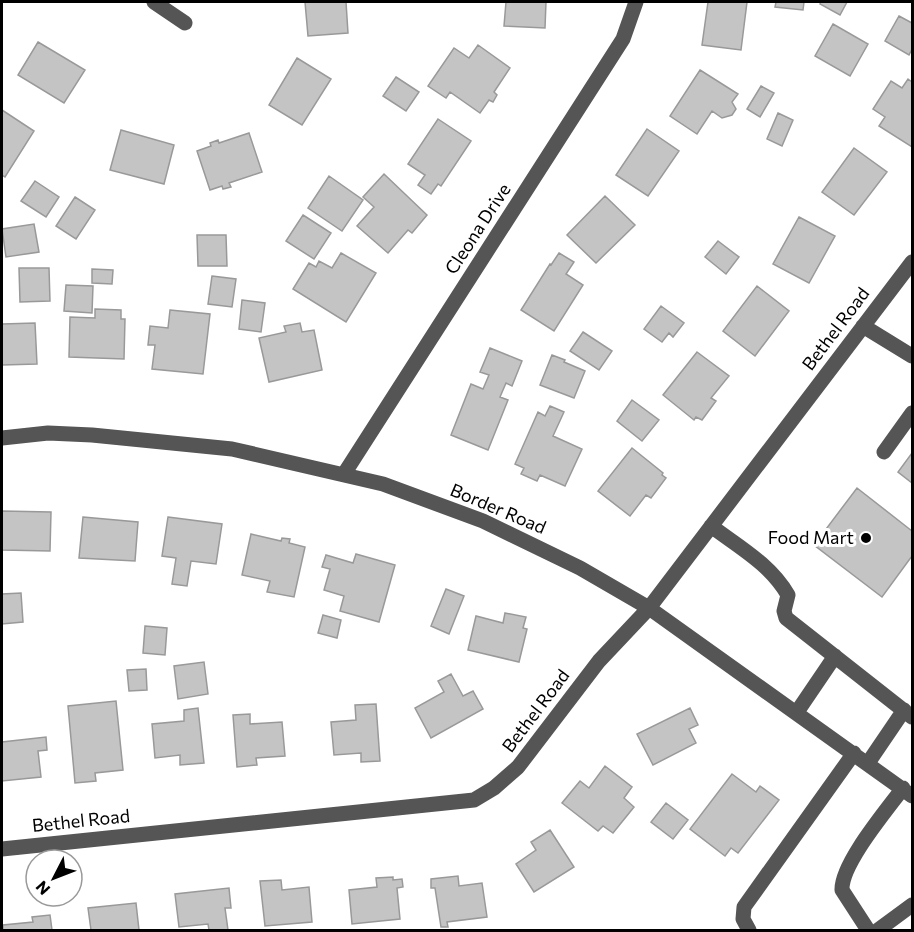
<svg xmlns="http://www.w3.org/2000/svg" width="914" height="932" viewBox="0 0 914 932" font-family="Commissioner,sans-serif">
	<rect width="100%" height="100%" fill="#fff"/>
	<path fill="#c4c4c4" stroke="#999" stroke-width="1.5" d="M305,2H346L348,33L308,36Z
		M506,2H546L545,28L504,26Z
		M708,2H747L741,50L702,45Z
		M776,2H804L803,10L775,7Z
		M821,2H847L840,15L820,4Z
		M899,16L912,23V49L909,55L885,41Z
		M833,24L868,44L850,76L815,56Z
		M38,42L85,70L64,103L18,75Z
		M478,45L510,68L494,92L497,95L493,102L489,100L480,113L450,92L446,98L428,86L454,48L469,58Z
		M297,58L331,79L302,125L269,105Z
		M700,70L738,94L732,102L736,109L732,115L722,118L712,111L697,134L670,116Z
		M396,77L419,92L406,111L383,96Z
		M908,79L912,82V147L879,126L885,117L873,109L891,81L902,88Z
		M761,86L774,93L760,117L747,109Z
		M2,110L34,131L5,177L2,175Z
		M778,113L793,120L782,146L767,139Z
		M438,119L471,141L441,186L438,184L431,194L418,185L425,175L408,164Z
		M647,129L679,151L648,196L616,175Z
		M121,130L174,145L164,184L110,170Z
		M249,133L262,172L229,183L231,187L223,189L222,186L210,190L197,151L211,146L210,143L218,140L219,143Z
		M854,148L887,172L854,215L822,192Z
		M384,174L427,215L412,233L408,230L388,253L357,226L374,207L363,197Z
		M329,176L363,200L342,231L308,208Z
		M35,181L59,197L46,217L21,201Z
		M605,196L635,225L596,263L567,235Z
		M75,197L95,210L76,239L56,226Z
		M303,215L331,233L314,259L286,241Z
		M799,217L835,236L809,283L773,264Z
		M34,224L39,252L6,257L2,229Z
		M197,235H226L227,266H198Z
		M718,241L739,257L726,274L705,257Z
		M341,253L376,273L346,322L293,289L309,263L316,267L319,261L332,268Z
		M559,253L574,262L566,274L583,285L554,331L521,310L550,264L551,265Z
		M19,268H49L50,301L20,302Z
		M92,269L113,270L112,284L92,283Z
		M212,276L236,279L232,307L208,304Z
		M66,285L93,286L92,313L64,311Z
		M757,286L789,311L755,356L723,331Z
		M242,300L265,303L261,332L239,329Z
		M661,306L684,323L673,337L669,333L662,342L644,329Z
		M95,309L121,310V319H125L124,359L69,357L70,317L95,318Z
		M170,310L210,314L203,374L152,369L155,345H148L150,326L168,328Z
		M35,323L37,364L2,365V324Z
		M300,323L302,332L314,330L322,370L269,382L259,338L286,332L284,326Z
		M583,332L612,351L599,370L570,351Z
		M490,348L522,361L512,386L506,383L500,397L508,400L488,450L451,435L471,384L483,389L489,375L480,372Z
		M697,352L729,376L711,398L716,401L702,420L696,417L694,420L663,395Z
		M552,355L565,360L564,362L585,371L574,398L540,385Z
		M632,400L659,420L642,441L617,421Z
		M550,406L564,412L553,436L582,449L565,486L540,475L537,481L521,474L524,468L515,464L538,412L545,416Z
		M632,448L663,473L662,475L666,478L651,498L646,495L630,516L598,491Z
		M912,453V483L898,472Z
		M857,488L912,531V556L882,597L814,545Z
		M2,511L51,512L50,551L2,550Z
		M83,517L138,522L135,561L79,558Z
		M168,517L222,524L216,564L191,561L187,586L172,584L176,558L162,556Z
		M251,534L281,541L282,538L290,539L289,543L305,547L294,597L267,592L270,581L242,575Z
		M356,554L395,565L379,622L340,611L344,596L324,590L330,569L322,567L326,555L353,563Z
		M446,589L464,596L449,634L431,626Z
		M21,593L23,622L2,624V594Z
		M505,613L526,617L523,628L527,629L519,662L468,650L476,616L503,623Z
		M323,615L341,620L337,638L318,633Z
		M145,626L167,628L165,655L143,653Z
		M204,662L208,694L178,699L174,666Z
		M146,669L147,690L129,691L127,670Z
		M451,674L463,696L473,691L483,709L431,738L415,708L444,692L438,681Z
		M116,701L123,770L95,773L96,781L75,783L68,706Z
		M376,704L380,761L361,762V753L334,755L331,722L356,720L355,705Z
		M198,708L204,763L180,765V755L155,758L152,724L184,721V710Z
		M690,708L698,725L689,729L696,743L653,765L637,734Z
		M250,714V724L282,722L285,756L256,758L257,765L237,767L233,715Z
		M46,737L47,750L38,751L41,777L2,781V742Z
		M605,766L632,787L624,798L634,807L613,833L603,826L598,831L562,803L580,781L589,788Z
		M732,774L756,792L760,786L779,800L738,853L731,848L725,856L690,829Z
		M666,803L688,820L673,839L651,822Z
		M550,830L574,867L534,892L516,864L536,850L531,842Z
		M458,876L459,886L482,883L487,917L447,922L448,927H441L435,888H431V879Z
		M393,877V880L402,879L403,887L397,888L400,919L352,924L349,890L377,887L376,878Z
		M281,880L282,890L309,887L312,922L265,926L260,881Z
		M229,888L231,908H225L228,930H209L208,924L179,927L175,894Z
		M136,903L139,930H91L88,908Z
		M50,915L52,930H3V925L33,922L32,917Z"/>
	<g fill="none" stroke-linecap="round" stroke-linejoin="round">
		<path stroke="#555" stroke-width="15" d="M154,2L185,23
			M863,326L912,356
			M2,438L48,433L92,435L232,449L383,484L483,521L580,568L649,608L912,796
			M884,452L912,413
			M344,474L623,39L636,2
			M711,526C739,547 770,564 788,595L784,611L786,618L912,717
			M797,712L835,656
			M868,763L904,710
			M2,849L474,800L494,788L518,767L599,661L649,608L912,262
			M749,930L743,919L744,907L854,753
			M868,930L842,890C841,864 886,811 903,788
			M878,930L912,905"/>
	</g>
	<circle fill="#000" stroke="#fff" stroke-width="2" cx="866" cy="538" r="6"/>
	<g text-anchor="middle" stroke-width="6" stroke-linejoin="round" paint-order="stroke">
		<g font-size="18" fill="#000" stroke="#fff">
			<text transform="translate(478 229) rotate(-57)" y="6">Cleona Drive</text>
			<text transform="translate(836 329) rotate(-53)" y="6">Bethel Road</text>
			<text transform="translate(498 509) rotate(23)" y="6">Border Road</text>
			<text transform="translate(536 711) rotate(-53)" y="6">Bethel Road</text>
			<text transform="translate(81 821) rotate(-6)" y="6">Bethel Road</text>
		</g>
		<g font-size="18" fill="#000" stroke="#fff" text-anchor="end">
			<text x="854" y="544">Food Mart</text>
		</g>
	</g>
	<rect width="914" height="932" fill="none" stroke="#000000" stroke-width="6"/>
	<g transform="translate(54 878) rotate(228)"><circle r="28" fill="#ffffff" stroke="#999999" stroke-width="1.5"/>
	<path d="M0-4.5L10 22L0 15L-10 22Z" fill="#000000"/>
	<text y="-9" font-size="16" font-weight="bold" text-anchor="middle" fill="#000000">N</text>
	</g>
</svg>
